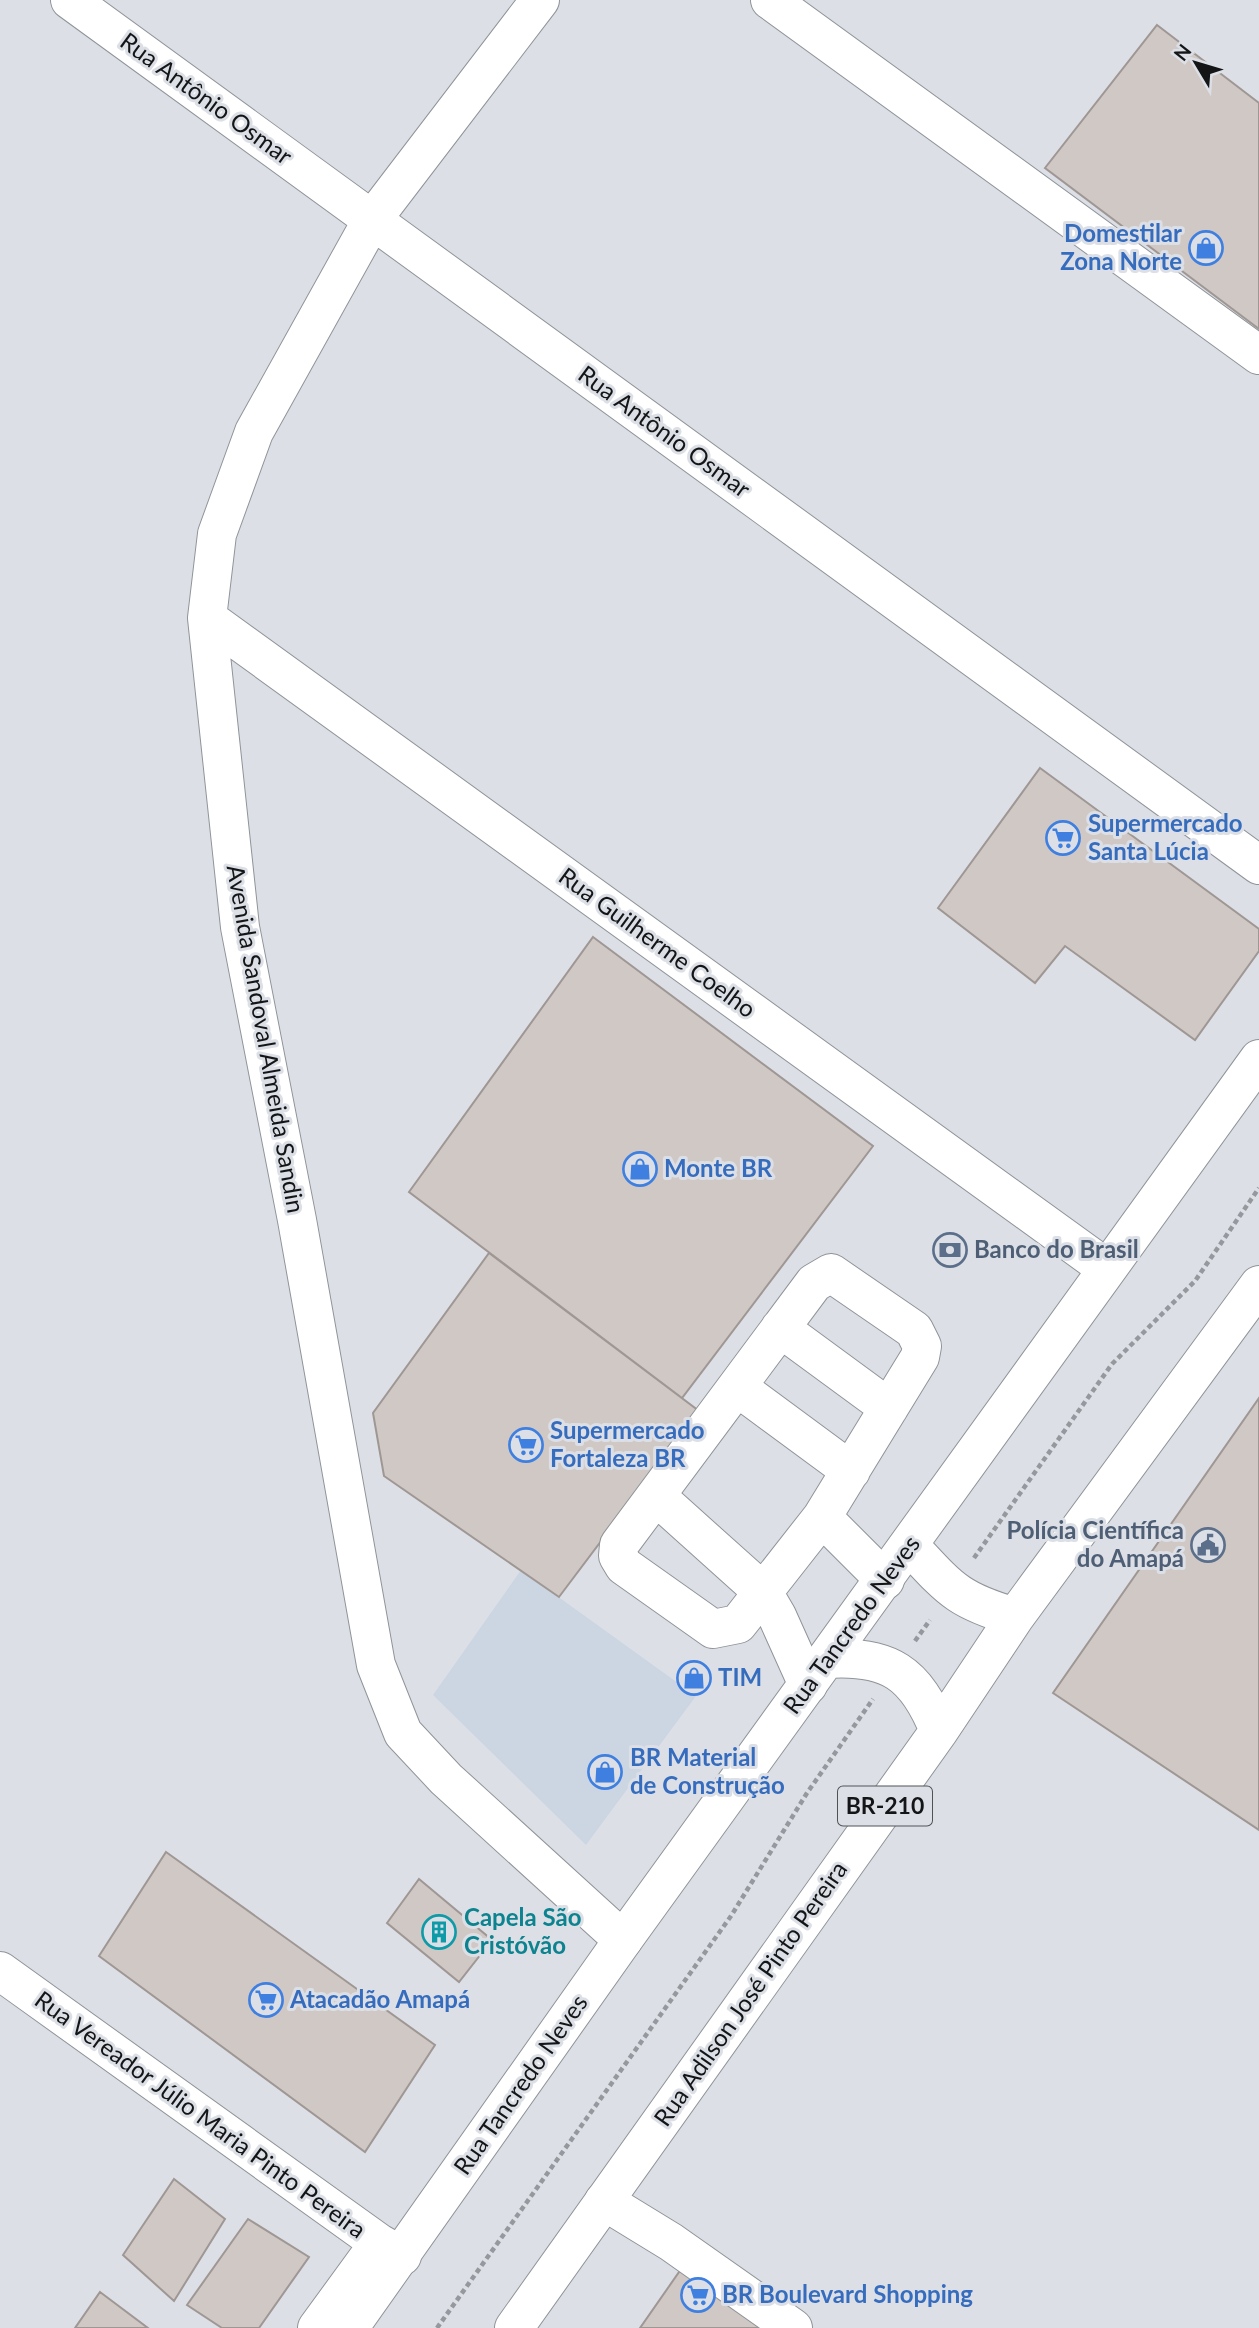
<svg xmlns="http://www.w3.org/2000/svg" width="1259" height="2328" viewBox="0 0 1259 2328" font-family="Lato,sans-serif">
	<rect width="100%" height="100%" fill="#dce0e6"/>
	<path fill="#ccd5e2" d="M521,1570L696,1696L586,1845L433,1695Z"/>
	<path fill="#d0c8c5" stroke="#9f9794" stroke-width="2" d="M1157,25L1259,103V329L1045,168Z
		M1040,768L1259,929V951L1195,1040L1065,946L1035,983L938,908Z
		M593,937L873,1146L682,1398L409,1192Z
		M489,1253L699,1411L559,1597L384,1476L373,1413Z
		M1259,1398V1830L1053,1693Z
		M166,1852L435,2045L365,2152L99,1956Z
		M419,1879L492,1940L459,1982L387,1923Z
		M174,2179L225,2219L174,2301L123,2255Z
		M248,2219L309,2257L259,2328H222L187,2305Z
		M686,2262L780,2328H640Z
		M100,2292L148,2328H75Z"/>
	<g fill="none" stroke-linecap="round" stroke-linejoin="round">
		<g stroke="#8f9499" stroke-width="40">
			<path id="minor" d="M70,0L1259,865
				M540,0L372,220L254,432L217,534L207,618L240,927L297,1220L376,1665L403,1733L446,1779L623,1940
				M770,0L1259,355
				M207,618L1106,1268
				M780,1328L889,1408
				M737,1387L851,1471
				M656,1496L763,1592L777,1616L808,1685
				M822,1517L738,1624L713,1629L624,1566L618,1556L619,1545L814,1283L831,1273L914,1330L922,1346L920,1357L822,1517L885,1580
				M0,1971L379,2243L402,2256
				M604,2201L671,2242L793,2328
				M317,2328L379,2243"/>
		</g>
		<g stroke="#8f9499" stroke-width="40">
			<path id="major" d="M910,1546C950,1589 957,1600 1015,1617
				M827,1659C889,1655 916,1673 939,1731
				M349,2328L623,1940L1259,1059
				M514,2328L939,1731L1015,1617L1259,1285"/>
		</g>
		<path stroke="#95989c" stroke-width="4.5" stroke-dasharray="5 3.5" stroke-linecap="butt" d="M974,1558L1112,1364L1195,1281L1259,1188
			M915,1641L930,1620
			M437,2328L731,1916L807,1793L873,1699"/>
		<use href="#minor" stroke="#fff" stroke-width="38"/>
		<use href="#major" stroke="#fff" stroke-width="38"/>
	</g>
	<defs>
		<g id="shop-ring" transform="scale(1.75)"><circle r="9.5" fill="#dce0e6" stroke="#3f7fe0" stroke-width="1.5"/><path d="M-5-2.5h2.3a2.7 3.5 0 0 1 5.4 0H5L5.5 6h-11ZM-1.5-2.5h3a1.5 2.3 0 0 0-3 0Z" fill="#3f7fe0"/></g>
		<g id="supermarket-ring" transform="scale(1.75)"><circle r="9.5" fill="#dce0e6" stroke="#3f7fe0" stroke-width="1.5"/><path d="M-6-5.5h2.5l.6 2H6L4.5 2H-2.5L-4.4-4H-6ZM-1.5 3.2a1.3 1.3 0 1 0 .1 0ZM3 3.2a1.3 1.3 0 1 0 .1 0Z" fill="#3f7fe0"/></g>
		<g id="bank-ring" transform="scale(1.75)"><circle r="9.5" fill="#dce0e6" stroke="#5c6f8a" stroke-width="1.5"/><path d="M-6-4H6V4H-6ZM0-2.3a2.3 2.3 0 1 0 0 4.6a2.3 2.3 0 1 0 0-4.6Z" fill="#5c6f8a"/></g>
		<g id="civic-ring" transform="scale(1.75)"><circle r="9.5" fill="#dce0e6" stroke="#5c6f8a" stroke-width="1.5"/><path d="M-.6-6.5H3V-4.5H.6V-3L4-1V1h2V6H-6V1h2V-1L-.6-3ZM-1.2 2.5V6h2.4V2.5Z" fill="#5c6f8a"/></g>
		<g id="building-ring" transform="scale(1.75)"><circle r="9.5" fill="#dce0e6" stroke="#0f9aa8" stroke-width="1.5"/><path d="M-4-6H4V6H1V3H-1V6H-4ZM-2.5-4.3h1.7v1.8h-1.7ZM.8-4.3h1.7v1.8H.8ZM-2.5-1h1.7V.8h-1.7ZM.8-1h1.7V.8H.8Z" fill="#0f9aa8"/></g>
	</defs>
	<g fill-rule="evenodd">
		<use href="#shop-ring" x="1206" y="248"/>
		<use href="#supermarket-ring" x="1063" y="838"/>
		<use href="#shop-ring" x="640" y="1169"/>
		<use href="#bank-ring" x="950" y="1250"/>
		<use href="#supermarket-ring" x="526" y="1445"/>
		<use href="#civic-ring" x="1208" y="1545"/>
		<use href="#shop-ring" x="694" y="1678"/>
		<use href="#shop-ring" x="605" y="1772"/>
		<use href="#building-ring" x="439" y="1932"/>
		<use href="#supermarket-ring" x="266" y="2000"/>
		<use href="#supermarket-ring" x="698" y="2295"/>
	</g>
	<g text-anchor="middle" stroke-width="6" stroke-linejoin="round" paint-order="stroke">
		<rect fill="#dce0e6" stroke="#505255" stroke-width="2" x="838" y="1786.5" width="94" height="39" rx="5"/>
		<g font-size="23" font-weight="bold" fill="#141517">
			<text x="885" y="1814">BR-210</text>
		</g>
		<g font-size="24" fill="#141517" stroke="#dce0e6">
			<text transform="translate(206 99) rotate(36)" y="8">Rua Antônio Osmar</text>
			<text transform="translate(664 432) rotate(36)" y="8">Rua Antônio Osmar</text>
			<text transform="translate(657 943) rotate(36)" y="8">Rua Guilherme Coelho</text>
			<text transform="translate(265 1039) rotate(80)" y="8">Avenida Sandoval Almeida Sandin</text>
			<text transform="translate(852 1625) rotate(-54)" y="8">Rua Tancredo Neves</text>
			<text transform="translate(751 1994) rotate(-55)" y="8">Rua Adilson José Pinto Pereira</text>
			<text transform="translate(521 2085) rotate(-55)" y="8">Rua Tancredo Neves</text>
			<text transform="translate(200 2115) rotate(36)" y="8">Rua Vereador Júlio Maria Pinto Pereira</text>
		</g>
		<g font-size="24" font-weight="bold" fill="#366cbe" stroke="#dce0e6" text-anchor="start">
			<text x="1182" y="242" text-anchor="end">Domestilar<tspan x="1182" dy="28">Zona Norte</tspan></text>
			<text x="1088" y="832">Supermercado<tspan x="1088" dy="28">Santa Lúcia</tspan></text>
			<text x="664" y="1177">Monte BR</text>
			<text x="550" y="1439">Supermercado<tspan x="550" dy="28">Fortaleza BR</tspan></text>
			<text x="718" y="1686">TIM</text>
			<text x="630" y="1766">BR Material<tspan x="630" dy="28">de Construção</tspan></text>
			<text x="290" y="2008">Atacadão Amapá</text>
			<text x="722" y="2303">BR Boulevard Shopping</text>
		</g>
		<g font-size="24" font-weight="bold" fill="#4e5e75" stroke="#dce0e6" text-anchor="start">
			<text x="974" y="1258">Banco do Brasil</text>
			<text x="1184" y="1539" text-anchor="end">Polícia Científica<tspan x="1184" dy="28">do Amapá</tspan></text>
		</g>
		<g font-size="24" font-weight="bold" fill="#0d838f" stroke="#dce0e6" text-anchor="start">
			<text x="464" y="1926">Capela São<tspan x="464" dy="28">Cristóvão</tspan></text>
		</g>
	</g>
	<g transform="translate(1196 63) rotate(308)" stroke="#dce0e6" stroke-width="5" paint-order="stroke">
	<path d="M0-5L12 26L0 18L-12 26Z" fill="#141517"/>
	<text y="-10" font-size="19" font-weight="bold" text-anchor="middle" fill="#141517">N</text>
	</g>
</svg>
